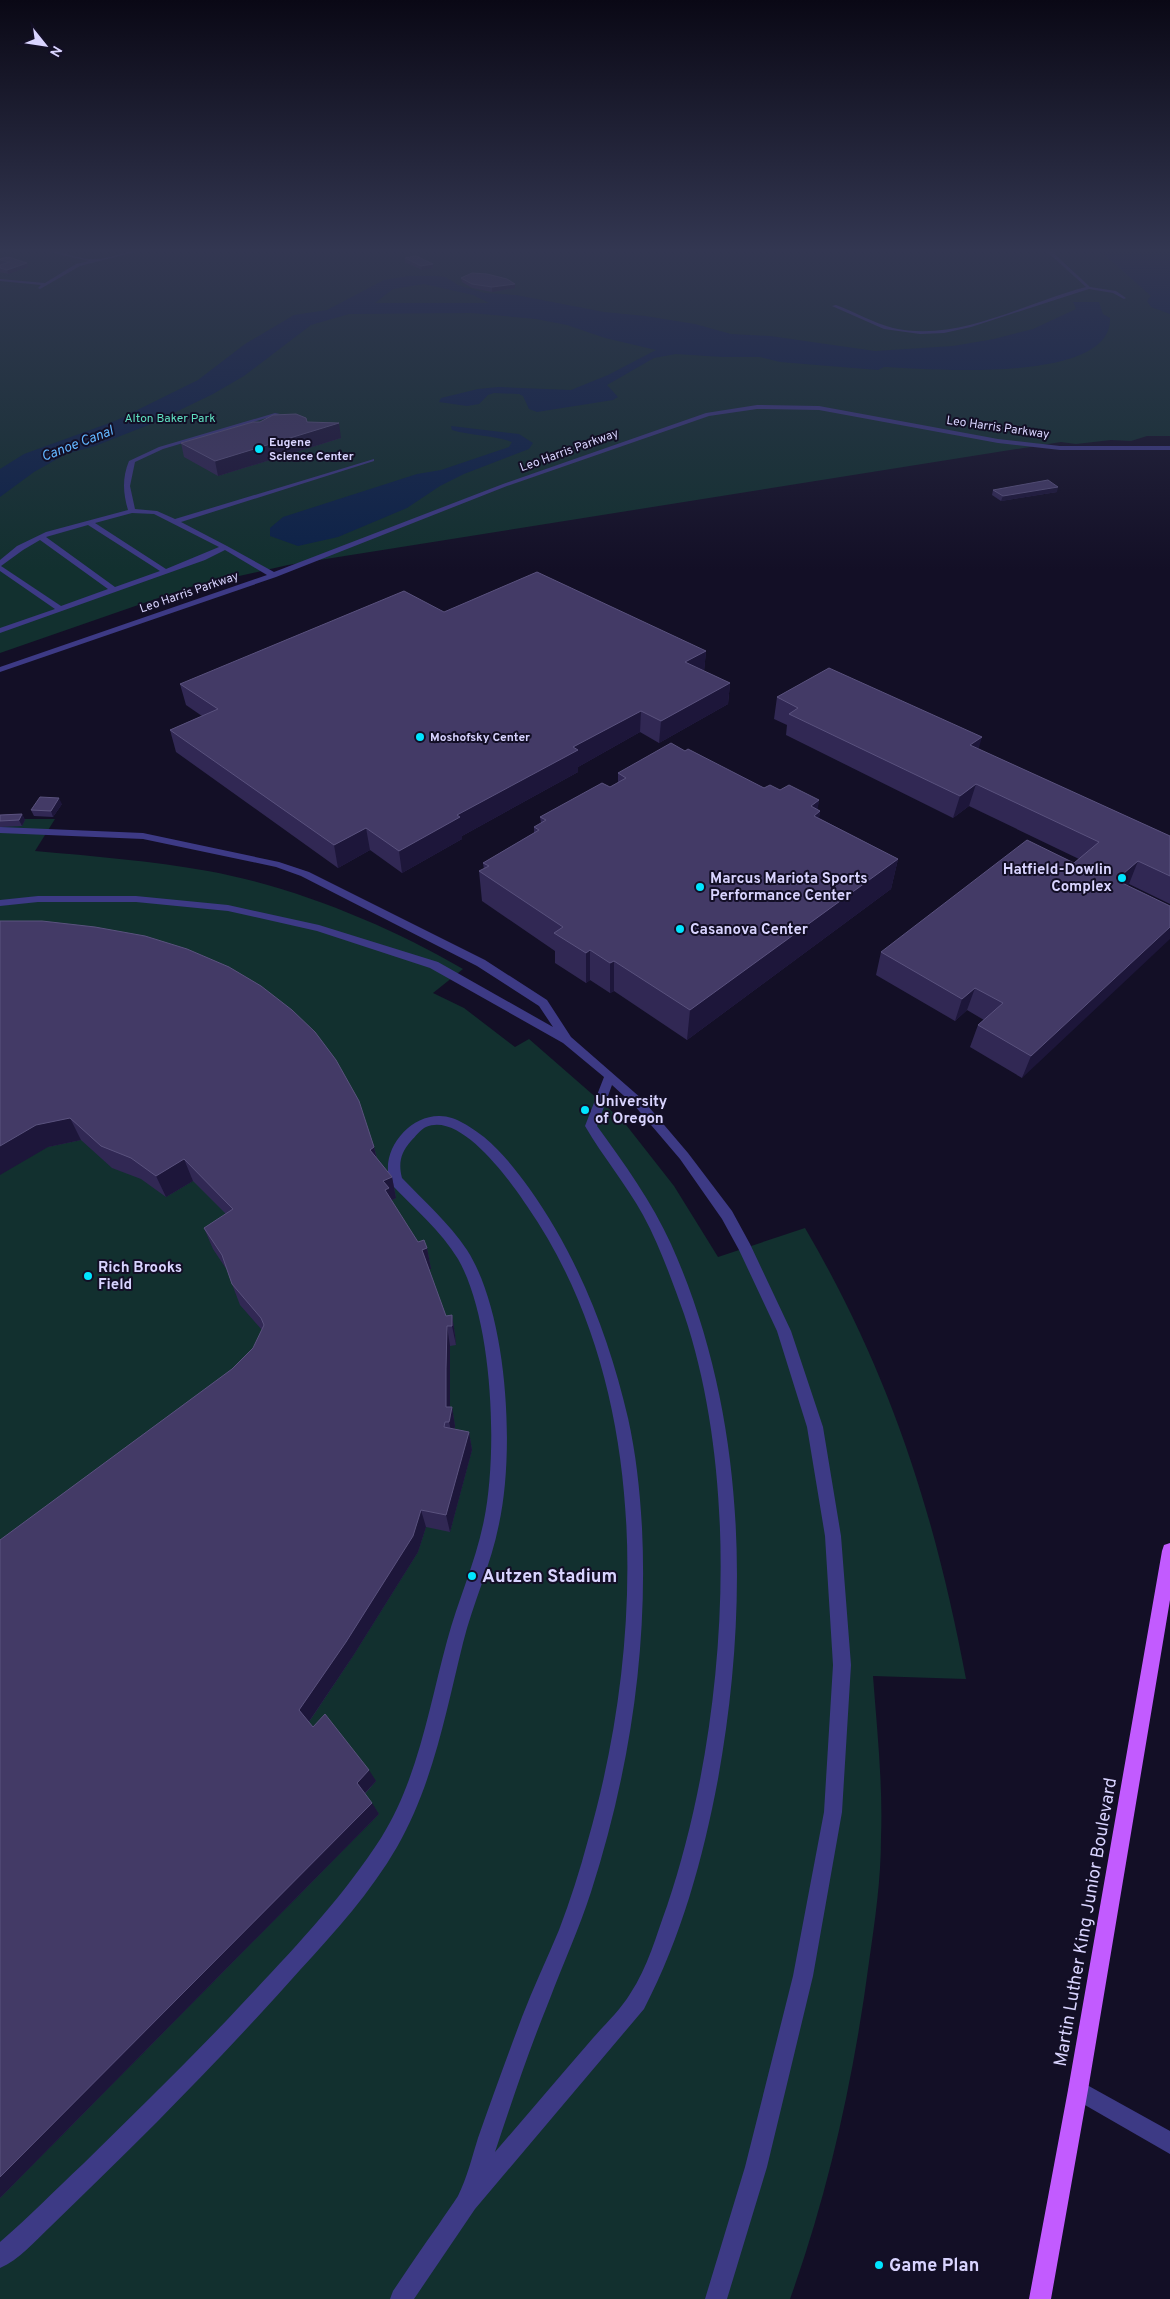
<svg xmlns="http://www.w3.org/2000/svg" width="1170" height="2299" viewBox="0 0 1170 2299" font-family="Overpass,sans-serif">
	<rect width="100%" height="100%" fill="#130f26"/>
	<path fill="#12302f" d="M0,248H1170V436H1147L1131,441L1111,440L1076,444L1061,442L288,565L190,587L0,653Z
		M0,819H55L35,851C93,856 151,861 208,871C295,887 387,925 463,969L433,993L464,1008L515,1047L529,1039L623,1121L674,1186L718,1257L805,1228C890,1373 935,1514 966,1679L873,1676C877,1730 883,1784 881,1838C881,1879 875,1921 869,1962C854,2076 829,2191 790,2299H0Z"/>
	<path fill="#0c2248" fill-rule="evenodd" d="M1097,248H1170V314L1151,307L1147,301L1151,296Z
		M408,276H437L446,277L458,285L485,293L516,295L604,312L645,316L695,324L731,334L770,336L875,351L953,346L994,339L1033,329L1076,309L1073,302H1099L1103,314L1110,318C1113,385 927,369 884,367L878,370L780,362L760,357H722L676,354L654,358L607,385L618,397L613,400L537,412L529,409L523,396L519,394L494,393L488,395L479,404L467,406L439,402L441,398L478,389L499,387L571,390L608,375L656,350L605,338L567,325L536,319L471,313L349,314L311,325L244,376L213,394L151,424L95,446L66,454L34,472L0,497V469L24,454L115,421L198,380L245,344L294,315L327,310L384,280ZM424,284L473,295L489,303H375L393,289Z
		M451,426L519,434L533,443L529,449L464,474L440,486L407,508L338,537L298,546L270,536V528L283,517L417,474L441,470L509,447L512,442C493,435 472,436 452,430Z"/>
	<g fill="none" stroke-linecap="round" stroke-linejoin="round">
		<path fill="#3d3a85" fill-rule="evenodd" d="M33,248C53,248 78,260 95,259C114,259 131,248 150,248L80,266L40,289L38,288L41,285L0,281V279L45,283L76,264L89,261Z
			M366,248H398L368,250Z
			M1043,248H1048L1090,287L1116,291L1126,298L1124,299L1113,293L1089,289L971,327L944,333L920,334L884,329L832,306L836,305C855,312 873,323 893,328C958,343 1024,303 1086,287Z
			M757,405L819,406L998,439L1060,446H1170V450H1060L998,443L819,410L757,409L709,416L507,486L276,577L0,672V667L267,575L225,550L205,560L0,633V628L55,609L0,571V560L17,546L46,532L128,510C123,493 122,478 129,461L159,447L275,413L280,414L163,449L135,462L130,486L135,509L157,511L175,519L374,459V461L181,522L227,546L274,572L503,484L706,413ZM132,513L154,514L219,547L166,569L95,523ZM88,525L160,571L115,587L46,537ZM40,540L108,589L61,606L1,566L23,550Z
			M0,827L143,833L279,862L309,872L485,960L547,1000L571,1037L642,1099L688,1153L732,1211L750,1244L791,1331L823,1427L841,1536L851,1665L842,1812L813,1976L767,2167L727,2299H705L745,2167L793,1976L824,1812L833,1665L825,1536L807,1427L777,1331L739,1250L722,1219L680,1159L634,1105L612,1085L597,1126C624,1163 652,1202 671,1244C746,1411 750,1602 718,1779C703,1859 681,1938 644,2009L475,2209L414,2299H390L393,2291C408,2269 423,2246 439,2224C445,2215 452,2205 458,2196C467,2178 472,2157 478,2138C492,2098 507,2057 522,2017C533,1988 547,1959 559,1930C570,1901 580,1870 588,1840C646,1638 651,1385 527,1206C511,1182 461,1111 426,1127C421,1129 415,1137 411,1141C401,1152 398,1163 402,1178C424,1201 449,1223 467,1250C508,1314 515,1452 499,1524C491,1565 473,1603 463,1643C446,1712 433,1784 397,1847C371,1892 335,1932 300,1970C254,2022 206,2072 157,2122C122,2157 86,2192 50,2227C35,2241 19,2260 0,2268V2242C29,2217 55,2190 83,2164C131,2117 179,2070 226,2021C280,1963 338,1905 381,1838C418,1779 429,1707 447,1641C458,1600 476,1561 484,1520C498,1452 493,1320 458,1259C441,1231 414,1208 391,1184C378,1153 408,1115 440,1116C456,1116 472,1128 484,1137C501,1151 516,1170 529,1188C578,1257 609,1336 628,1418C636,1454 640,1491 642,1528C648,1651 629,1774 591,1892C579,1929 563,1964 549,2001C529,2050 512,2101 495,2152C526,2116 556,2081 587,2045C601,2028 619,2012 630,1994C648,1967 656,1936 667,1906C726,1732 743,1489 684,1314C672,1281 660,1246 643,1215C626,1184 603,1157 585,1126L604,1077L563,1043L430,968L317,931L228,911L136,902H38L0,906V900L38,896H136L228,905L319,925L438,962L553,1027L539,1006L477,966L301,876L276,867L143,839L0,833Z
			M1078,2080L1170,2131V2154L1071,2097L1068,2090L1071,2083Z"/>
		<path fill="#c25bff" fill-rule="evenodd" d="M1170,1543V1600L1088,2090L1051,2299H1029L1068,2090L1162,1551L1164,1545Z"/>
	</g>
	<path fill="#312854" d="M405,258L433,268L422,270L405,262Z
		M0,259L27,263L28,267L8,274L0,272V265L3,264H0Z
		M461,278L515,284V288L492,292L472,288L462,282Z
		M260,422H307L341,438L218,476L184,457L181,443Z
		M993,490L1057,492L1001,501L992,495Z
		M444,612L706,651L704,671L730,683L728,704L659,743L640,732L578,767V772L462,836V839L402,873L370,850L338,868L176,752L170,730L202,716L186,705L180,684Z
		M777,697L978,749L1170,836V904L1129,884L1127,885L1022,1078L970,1047L978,1025L984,1020L967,1010L955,1021L876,975L881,952L1074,863L1079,859L969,806L953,818L786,735L787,725L774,719Z
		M685,751L764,788L780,790L819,800L817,810L820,811L819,818L898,859L891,889L687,1040L614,991L610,993L590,980L586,983L555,963V951L482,901L479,871L484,869L483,863L534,833V827L541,823L540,817L610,787L618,783V773Z
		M62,804L53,817L34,816L31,810Z
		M22,814L25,820L22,826L0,827V815Z
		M0,921L374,1147L377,1158L392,1177L396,1198L392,1200V1202L418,1242L427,1248L431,1269H429L446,1316L452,1315L455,1335L456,1345L450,1346L449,1407H452L455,1426V1429L469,1432L472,1450L450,1532L426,1527L418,1552L353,1656L309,1722L313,1727L376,1781L365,1794L379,1814L0,2198V1540L232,1369L253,1348L262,1330L240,1305L232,1284L227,1270L213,1249L204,1228L226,1214L193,1181L166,1197L141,1179L112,1168L81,1140L48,1147Z"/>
	<path fill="#1d163a" d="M27,263L28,267L8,274L7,270Z
		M433,264V268L422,270L421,266Z
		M515,284V288L492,292V287Z
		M339,423L341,438L218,476L215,461Z
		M1058,487L1057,492L1001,501L1003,496Z
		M706,651L704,672L685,662Z
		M730,683L728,704L659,743L661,721Z
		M641,711L640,732L578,767V772L462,836V839L402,873L399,851L457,815L573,747Z
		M982,737L976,758L970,745Z
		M976,784L969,806L953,818L960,796Z
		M59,798L62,804L53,817L51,811Z
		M819,800L817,814L820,811L815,841L811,806Z
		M22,814L25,820L22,826L19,820Z
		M366,828L370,850L338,868L334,845Z
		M898,859L891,889L687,1040L690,1010Z
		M1138,861L1129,884L1107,902L1116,880Z
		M1170,927V939L1022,1078L1031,1056Z
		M590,950V980L586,983V953Z
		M614,961V991L610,993V963Z
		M975,988L967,1010L955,1021L962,999Z
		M70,1118L81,1140L48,1147L0,1175V1146L36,1125Z
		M374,1147L379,1169L370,1150Z
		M184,1159L193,1181L166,1197L156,1176Z
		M392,1177L396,1198L392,1200L394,1209L389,1212L383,1181Z
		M427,1248L431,1269L426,1270L422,1250Z
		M452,1315L455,1335L456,1345L452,1326Z
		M447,1326L450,1346V1422L452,1407L455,1426L453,1441L446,1407V1369Z
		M469,1432L472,1450L450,1532L446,1515Z
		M421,1510L426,1527L418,1552L353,1656L308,1723L299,1710Z
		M369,1770L376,1781L364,1794L357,1783Z
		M372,1803L379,1814L0,2198V2177Z"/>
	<path fill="#433a66" stroke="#5a527e" d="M416,256L433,264L421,266L405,258Z
		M8,257L27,263L7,270L0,268V265L10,262L0,260V259Z
		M472,273L487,274L507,279L515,284L492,287L472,284L461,278Z
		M296,414L306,418L307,422L339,423L215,461L181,443L253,422H260L273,415Z
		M1048,480L1058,487L1003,496L993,490Z
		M537,572L706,651L685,662L730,683L661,721L641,711L573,747L578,750L457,815L460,817L399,851L366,828L334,845L170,730L218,709L180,684L404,591L444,612Z
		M829,668L982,737L970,745L1170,836V876L1138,861L1116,880L1170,906V927L1031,1056L978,1025L1003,1003L975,988L962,999L881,952L1027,840L1074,863L1099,842L976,784L960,796L789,714L798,708L777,697Z
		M671,743L685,751L688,749L764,788L770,785L780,790L789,785L819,800L811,806L820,811L814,816L898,859L690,1010L614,961L610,963L590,950L586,953L554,933L563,927L479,871L489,866L483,863L539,830L534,827L546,820L540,817L602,783L610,787L626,778L618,773Z
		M40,797L59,798L51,811L31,810Z
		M22,814L19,820L0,821V815Z
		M0,921H42L95,927L145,936L187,949L229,967L261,986L292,1010L315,1032L336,1060L359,1101L374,1147L370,1150L392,1177L383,1181L389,1188L385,1190L418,1242L424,1240L427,1248L422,1250L446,1316L452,1315V1326H447L446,1369V1407H452L449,1422H445L444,1427L469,1432L446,1515L421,1510L413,1536L346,1642L299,1710L313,1727L325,1714L369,1770L357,1783L372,1803L0,2177V1540L232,1369L253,1348L264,1325L261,1318L232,1284L222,1255L204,1228L233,1209L184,1159L156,1176L131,1158L101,1146L70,1118L36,1125L0,1146Z"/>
	<linearGradient id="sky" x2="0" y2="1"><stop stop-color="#0a0815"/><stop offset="0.44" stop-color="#333752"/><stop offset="1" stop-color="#333752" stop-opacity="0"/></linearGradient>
	<rect width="1170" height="570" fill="url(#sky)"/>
	<g fill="#00e5ff" stroke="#130f26" stroke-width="2">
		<circle cx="259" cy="449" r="5"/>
		<circle cx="420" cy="737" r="5"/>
		<circle cx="1122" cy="878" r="5"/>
		<circle cx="700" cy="887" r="5"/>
		<circle cx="680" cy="929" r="5"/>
		<circle cx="585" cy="1110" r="5"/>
		<circle cx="88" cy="1276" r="5"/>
		<circle cx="472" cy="1576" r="5"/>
		<circle cx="879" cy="2265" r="5"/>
	</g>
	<g text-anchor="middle" stroke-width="4" stroke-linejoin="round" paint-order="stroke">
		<g font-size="12" fill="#5fe0c0" stroke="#130f26">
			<text x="170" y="422">Alton Baker Park</text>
		</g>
		<g font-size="12" fill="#d9d4ff" stroke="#130f26">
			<text transform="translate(998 427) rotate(8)" y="4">Leo Harris Parkway</text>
			<text transform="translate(569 450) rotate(-20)" y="4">Leo Harris Parkway</text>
			<text transform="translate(189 592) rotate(-19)" y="4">Leo Harris Parkway</text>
		</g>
		<g font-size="12" font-weight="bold" fill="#d9d4ff" stroke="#130f26" text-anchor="start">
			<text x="269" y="446">Eugene<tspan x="269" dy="14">Science Center</tspan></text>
			<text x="430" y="741">Moshofsky Center</text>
		</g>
		<g font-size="14" font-style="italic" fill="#62b6ff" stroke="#130f26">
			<text transform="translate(77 443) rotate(-21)" y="5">Canoe Canal</text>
		</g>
		<g font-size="15" font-weight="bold" fill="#d9d4ff" stroke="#130f26" text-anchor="start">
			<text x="1112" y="874" text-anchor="end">Hatfield-Dowlin<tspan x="1112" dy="17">Complex</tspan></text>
			<text x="710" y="883">Marcus Mariota Sports<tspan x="710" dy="17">Performance Center</tspan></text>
			<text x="690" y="934">Casanova Center</text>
			<text x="595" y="1106">University<tspan x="595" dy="17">of Oregon</tspan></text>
			<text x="98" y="1272">Rich Brooks<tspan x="98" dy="17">Field</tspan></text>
		</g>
		<g font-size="18" font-weight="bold" fill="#d9d4ff" stroke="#130f26" text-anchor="start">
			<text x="482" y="1582">Autzen Stadium</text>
			<text x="889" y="2271">Game Plan</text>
		</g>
		<g font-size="18" fill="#d9d4ff" stroke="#130f26">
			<text transform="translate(1085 1922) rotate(-80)" y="6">Martin Luther King Junior Boulevard</text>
		</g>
	</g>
	<g transform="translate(45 45) rotate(120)" stroke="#130f26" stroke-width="4" paint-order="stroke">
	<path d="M0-4L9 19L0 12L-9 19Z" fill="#d9d4ff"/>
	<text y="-8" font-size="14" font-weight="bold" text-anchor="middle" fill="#d9d4ff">N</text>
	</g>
</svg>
